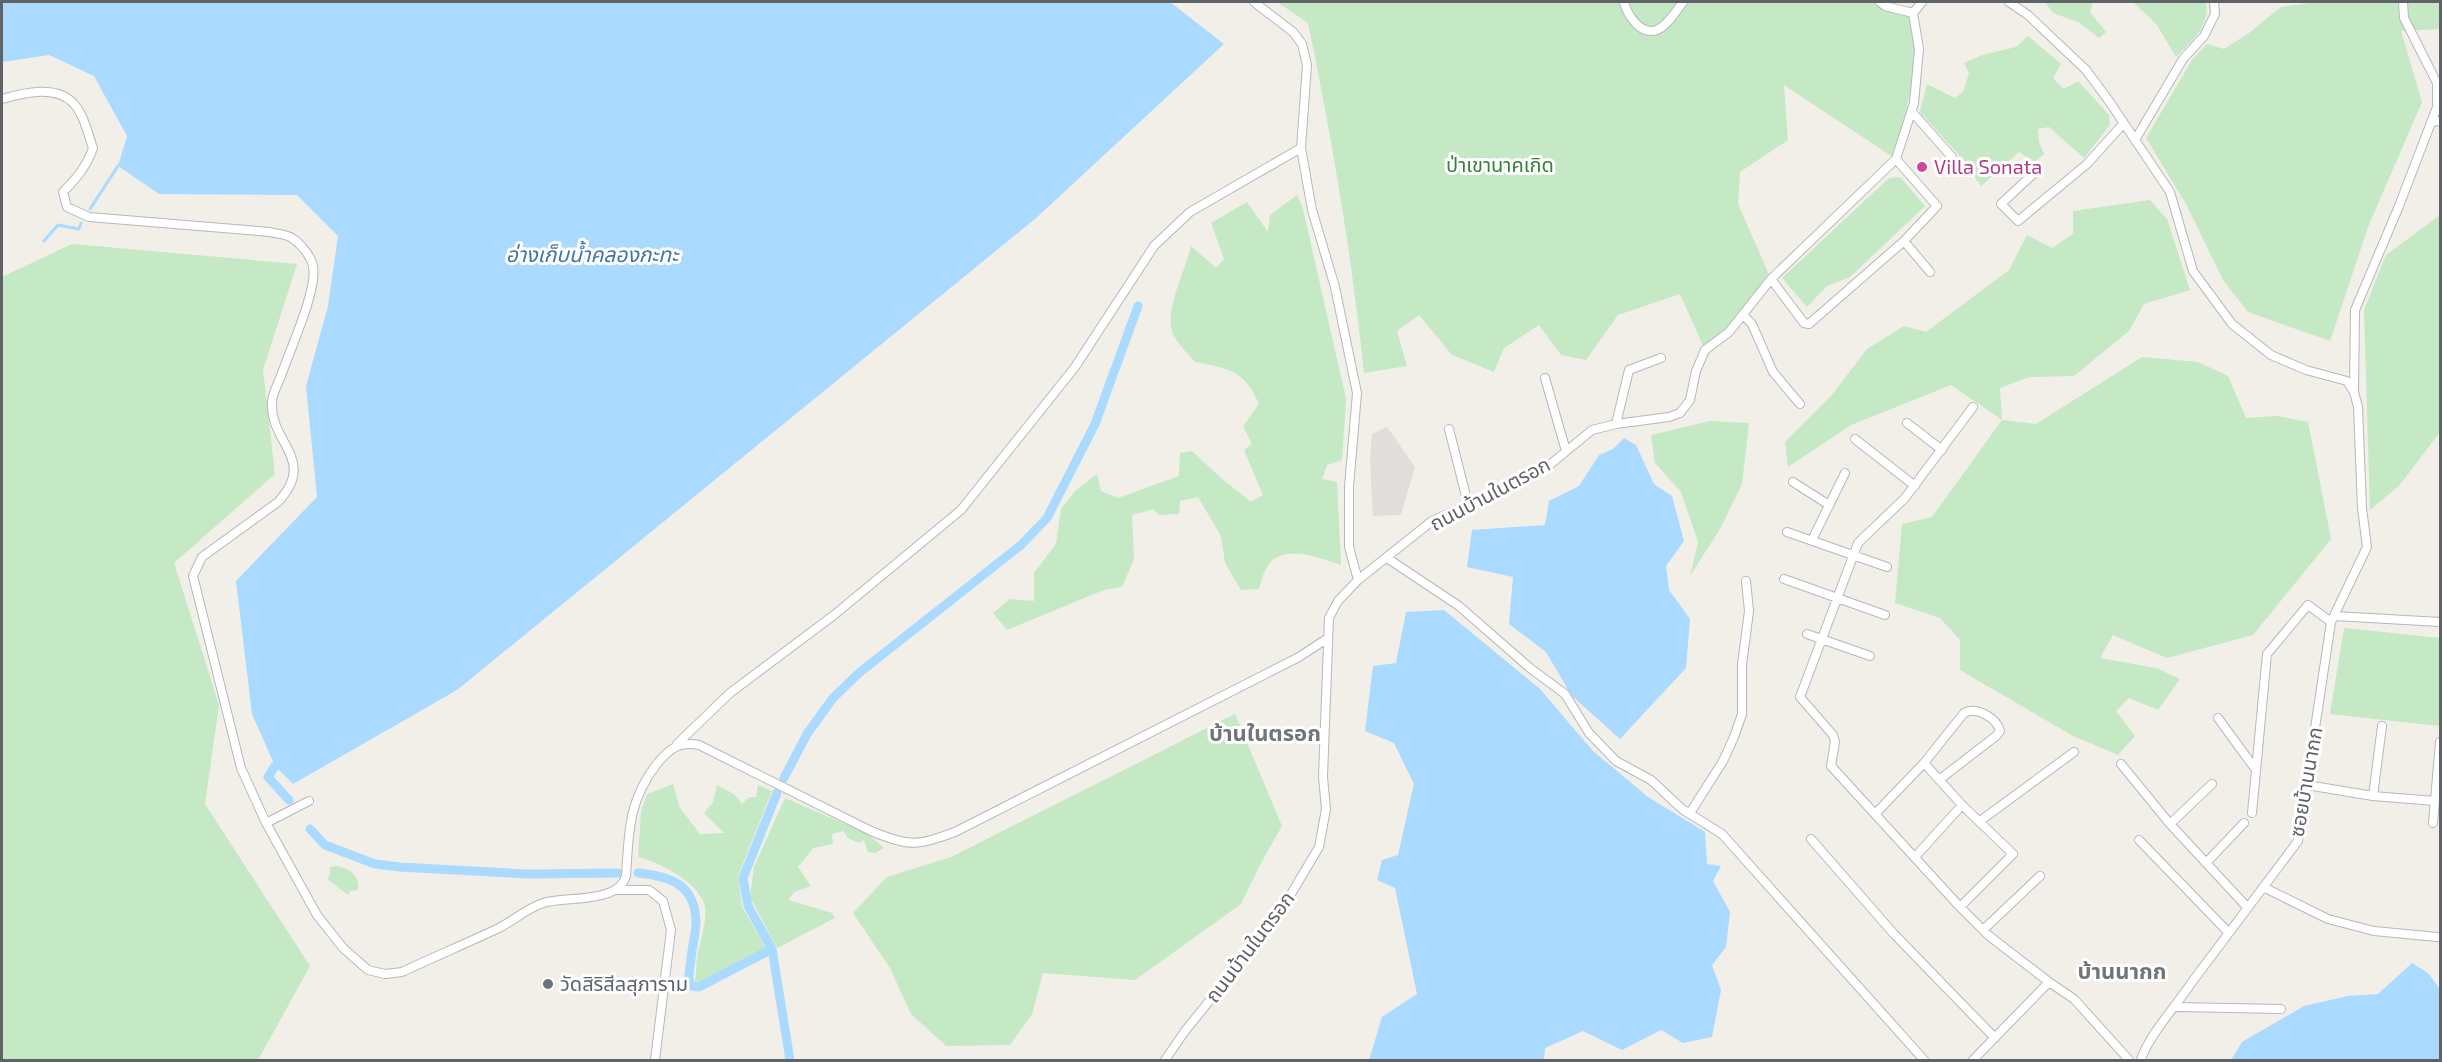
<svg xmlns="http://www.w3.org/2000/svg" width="2442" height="1062" viewBox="0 0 2442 1062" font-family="'Exo 2','Noto Sans Thai',sans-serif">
	<rect width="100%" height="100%" fill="#f1efe8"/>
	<path fill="#e0deda" d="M1387,427L1415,467L1401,515L1373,516L1370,459L1372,434Z"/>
	<path fill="#c5e8c5" d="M1277,2H1880L1913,18L1919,49L1896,159L1784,85L1788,140L1740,172L1738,204L1771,279L1705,350L1680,294L1618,315L1586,360L1561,355L1539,325L1504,348L1494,372L1452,355L1419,315L1397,331L1407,366L1364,373C1352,256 1332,139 1308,23Z
		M2045,2H2093L2090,12L2106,32L2099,38L2078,22L2053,13Z
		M2133,2H2206C2210,26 2192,41 2176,57L2157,25Z
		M2317,2H2440V29L2401,31L2422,102L2368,227L2330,341L2248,312L2223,280L2186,204L2146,138L2192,60L2207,44L2224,49L2249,33L2281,7Z
		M2028,36L2061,64L2053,78L2064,89L2078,81L2109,115L2110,125L2084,158L2049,127L2038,129L2039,142L2044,154L2035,162L2019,152L1981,186L1960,156L1920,112L1927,84L1955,98L1963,92L1969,73L1964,63L1982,55L2016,47Z
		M1900,177L1925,206L1850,277L1827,286L1807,307L1782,278L1889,178Z
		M1297,195L1303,209L1346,399L1342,460L1327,465L1322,479L1337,482L1341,565C1319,558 1283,542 1267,567C1263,573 1261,582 1259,589L1241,590L1225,563L1221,536L1198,497L1180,501L1179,514L1158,515L1154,509L1132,515L1134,559L1122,587L1104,590L1007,630L993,613L1010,599L1034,601V573L1056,544L1061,509L1075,491L1097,474L1101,491L1118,498L1179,476L1180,453L1192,451L1221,478L1251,502L1263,495L1244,450L1252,444L1243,426L1259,404C1245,370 1227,368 1195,362C1188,354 1179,345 1174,336C1162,314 1186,270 1191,246L1216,268L1224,259L1211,223L1247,202L1268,232L1270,215Z
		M2150,200L2167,219L2190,290L2144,304L2129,331L2074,376L2029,377L2000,388L2002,420L2036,424L2142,357L2198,362L2228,376L2246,418L2277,416L2308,422L2331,539L2253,635L2167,658L2113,635L2100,658L2156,668L2180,679L2158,710L2129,698L2116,711L2135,736L2118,755L2073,736L1960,670V640L1940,618L1895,603L1902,524L1932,517L2002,420L1951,385L1851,425L1788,467L1785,442L1831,396L1867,349L1904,326L1926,332L2009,270L2027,235L2052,248L2073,234V211Z
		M2440,215V432L2399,486L2370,510L2364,310L2386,255Z
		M72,244L297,264L263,370L275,474L174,563L219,705L205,804L310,966L258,1060H2V277Z
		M1710,421L1749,423L1742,484L1720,529L1690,576L1698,542L1681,492L1655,463L1651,435Z
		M2344,628L2440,638V726L2330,714Z
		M1235,714L1282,826L1261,863L1241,904L1135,980L1043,973L1032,1014L1010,1045L946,1046L911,1014L890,968L853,913L887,877L951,857Z
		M673,784L680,808L700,834L724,833L704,813L713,802L717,785L734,794L742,804L749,797H756L758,785L772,791L738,876L742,907L766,948L700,982H695C696,974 696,966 697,958C699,944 709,917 704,903C696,881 659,862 638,857L641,811L647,794Z
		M785,798L868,834L884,848L875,853L868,852L864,840L859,843L848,838L843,831L832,834L833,844L813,848L798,867L811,886L794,892L788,900L832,913L835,918L777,948L750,897L754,867Z
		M337,866C351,870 359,874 358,890L350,891L348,895L327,879L330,875V867Z"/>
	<path fill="#aadaff" d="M2,2H1170L1224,44L1035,219L457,690L293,784L275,766L252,714L236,581L317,497L306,386L328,306L338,236L297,195L159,194L118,166L127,136L94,76L49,55L2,62Z
		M1624,438L1636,445L1654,484L1672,496L1684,541L1666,566L1669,590L1690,619L1686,668L1620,739L1572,696L1546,652L1509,624L1513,577L1467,567L1472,530L1545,525L1549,501L1579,486L1599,455L1613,449Z
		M1444,610L1540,689L1593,751L1648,797L1705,832L1707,864L1721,866L1713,881L1730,912L1726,947L1712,965L1721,990L1712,1037L1683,1043L1661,1030L1622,1050L1583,1031L1545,1048L1544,1060H1369L1382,1017L1417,994L1395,888L1377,880L1382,860L1398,855L1414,784L1394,743L1365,731L1373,666L1396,663L1406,612Z
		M2412,963L2428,973L2440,989V1060H2231L2242,1042L2304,1006L2348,996L2378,994Z"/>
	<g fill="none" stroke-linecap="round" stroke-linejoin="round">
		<path stroke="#aadaff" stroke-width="3" d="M90,209L118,166
			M44,241L58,225L79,229L81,223"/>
		<path stroke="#aadaff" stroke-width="9" d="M275,766L268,777L289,800
			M784,778L807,734L833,698L859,673L1021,545L1047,518L1095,424L1138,306
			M777,793L743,878L748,906L772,949L790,1060
			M310,829L325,845L375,864L400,867L528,874L618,873
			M638,873C669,876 695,884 696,921C696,933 692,947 691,959C690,970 687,976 691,986L699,987L772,949"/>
		<g stroke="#b5b8bc" stroke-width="10">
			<path id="street" d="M1254,2L1293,32L1302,44L1307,65L1301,148L1312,210L1335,287L1357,393L1349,487V547L1358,580
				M1624,2C1627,14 1640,36 1657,30C1668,25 1676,11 1683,2
				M1880,2L1885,6L1913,13
				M2009,2L2028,15L2086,70L2109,101L2170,192L2193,271L2232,324L2271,355L2306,370L2347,381L2354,392L2358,407L2362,508L2367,547L2331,622L2298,841L2192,982C2177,1005 2148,1036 2141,1060
				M1913,13L1922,2
				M2,99C23,93 57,84 74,104C84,115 88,134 93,148C87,166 76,179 63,192L67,207L89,217L270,232C276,234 286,234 292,238C300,243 312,257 313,267C318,289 289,352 281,376C278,384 272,394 272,402C269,443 318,459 278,502L202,557L193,576L241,768L266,823L317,915L343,948L368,970L385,974L402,972C434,957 467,943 499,928C514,920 528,908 543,903C566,896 618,904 626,876C629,832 628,802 656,765C668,750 678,741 699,745L871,831C911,847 916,846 955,832L1299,657L1328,638
				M1912,112L1952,157
				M2431,122L2440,121
				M2135,140L2183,59L2204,36L2215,14L2214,2
				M1896,159L1937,206L1904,241L1930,272
				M2032,175L2001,204L2018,221L2087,164L2123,124
				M1771,279L1804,323L1809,324L1904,241
				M1743,315L1752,324L1773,372L1800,404
				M1545,378L1566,451
				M2354,392L2355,310L2399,206L2437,107V83L2404,18L2403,2
				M1973,407L1905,498L1858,543L1800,697L1833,735L1835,742L1831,766L1960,907L1988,935L2049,982L2074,999L2129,1060
				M1907,423L1942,450
				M1616,424L1629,370L1661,358
				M1449,429L1468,504
				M1855,439L1915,486
				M1793,482L1829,505
				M1787,532L1887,567
				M1812,540L1845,473
				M1387,558L1459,606L1530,668L1565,694L1589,733L1616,761L1651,780L1682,809L1722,834L1924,1060
				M1784,579L1885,615
				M2335,616L2440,622
				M1807,634L1870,656
				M2218,718L2256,770
				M677,744L730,693L834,615L961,510L1075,367L1154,246L1190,212L1301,148
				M1924,763L1964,713C1976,706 1997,718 2000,731L1996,736L1939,780
				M2121,764L2170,824L2247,907
				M2307,785L2373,796L2435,801
				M2373,796L2382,726
				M1690,813L1723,761L1734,737L1742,714V665L1749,611L1746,581
				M1876,813L1924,763L1962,805L2013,854L1960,907
				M2252,813L2267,654L2308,605L2331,622
				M1980,821L2074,752
				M266,823L309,801
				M2433,823L2440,742
				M2170,824L2212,784
				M1811,839L1894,934L1995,1038
				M2139,840L2228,932
				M1915,857L1962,805
				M2206,863L2244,823
				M2263,887L2328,919L2374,931L2437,937
				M616,890H649L663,901L671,930L655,1060
				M1983,930L2040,876
				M2176,1007L2281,1009
				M1165,1060L1185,1031L1278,916L1319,847L1326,809L1323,777L1329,618L1338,601L1358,580L1432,521L1541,472L1592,430L1616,424L1669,417L1680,413L1690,400L1696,371L1705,350L1729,332L1771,279L1896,159L1914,103L1919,49L1913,13
				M1973,1060L2049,982"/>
		</g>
		<use href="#street" stroke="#fff" stroke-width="8"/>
	</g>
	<circle fill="#d1479c" stroke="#fff" stroke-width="2" cx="1922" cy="167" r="6"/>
	<circle fill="#6b7280" stroke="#fff" stroke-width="2" cx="548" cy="984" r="6"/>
	<g text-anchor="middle" stroke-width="6" stroke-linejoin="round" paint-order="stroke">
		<g font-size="20" fill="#348238" stroke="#fff">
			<text x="1500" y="172">ป่าเขานาคเกิด</text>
		</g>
		<g font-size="20" fill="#b23c85" stroke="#fff" text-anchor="start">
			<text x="1934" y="174">Villa Sonata</text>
		</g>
		<g font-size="20" fill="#5f6368" stroke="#fff">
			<text transform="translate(1490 494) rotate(-28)" y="7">ถนนบ้านในตรอก</text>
			<text transform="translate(2306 782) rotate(-80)" y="7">ซอยบ้านนากก</text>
			<text transform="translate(1250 947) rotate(-53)" y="7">ถนนบ้านในตรอก</text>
		</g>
		<g font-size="20" fill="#5b616d" stroke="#fff" text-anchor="start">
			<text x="560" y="991">วัดสิริสีลสุภาราม</text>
		</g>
		<g font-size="21" font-style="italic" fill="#4174aa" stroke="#fff">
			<text x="592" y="262">อ่างเก็บน้ำคลองกะทะ</text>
		</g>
		<g font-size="22" font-weight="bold" fill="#70757a" stroke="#fff">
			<text x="1265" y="741">บ้านในตรอก</text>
			<text x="2122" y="979">บ้านนากก</text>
		</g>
	</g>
	<rect width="2442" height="1062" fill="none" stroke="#5f6368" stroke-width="6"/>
</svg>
